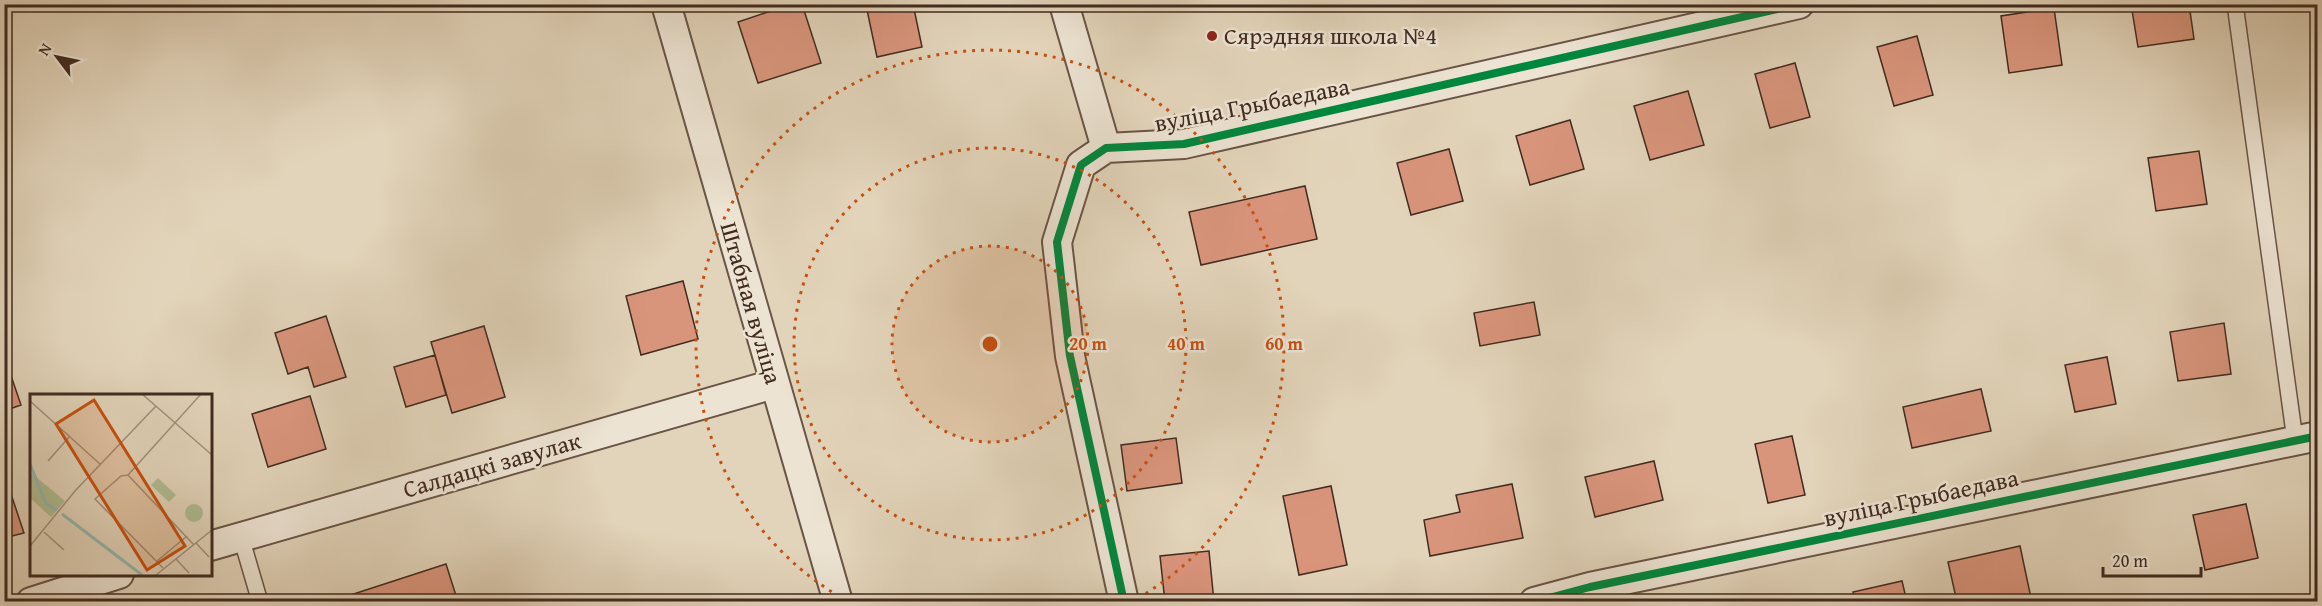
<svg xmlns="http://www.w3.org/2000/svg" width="2322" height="606" viewBox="0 0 2322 606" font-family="'Gentium Book Plus',serif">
	<rect width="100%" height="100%" fill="#e2d4ba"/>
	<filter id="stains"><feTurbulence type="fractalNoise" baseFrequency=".00333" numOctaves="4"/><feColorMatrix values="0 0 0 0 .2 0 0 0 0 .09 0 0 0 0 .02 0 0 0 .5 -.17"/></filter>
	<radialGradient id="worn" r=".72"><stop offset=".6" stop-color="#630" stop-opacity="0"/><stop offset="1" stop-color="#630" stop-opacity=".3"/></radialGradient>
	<path fill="#d9957c" stroke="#412b20" stroke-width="1.5" d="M792,4H802L821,63L758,83L738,22Z
		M889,4H913L922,47L877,57L867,10Z
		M2131,4H2189L2194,39L2138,47Z
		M2054,8L2062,65L2009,73L2001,16Z
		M1917,36L1933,95L1894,106L1877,47Z
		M1795,63L1810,117L1770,128L1755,74Z
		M1688,91L1704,145L1650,160L1634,106Z
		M1570,120L1584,169L1530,185L1516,136Z
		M1449,149L1463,201L1411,215L1397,163Z
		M2199,151L2207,204L2156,211L2148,158Z
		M1305,186L1317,239L1201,265L1189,212Z
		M683,281L698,339L641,355L626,296Z
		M1534,302L1540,335L1480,346L1474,313Z
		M326,316L346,377L314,387L308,367L288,374L275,333Z
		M2224,323L2231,374L2178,381L2170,332Z
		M484,326L505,397L452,413L431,342Z
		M435,355L446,395L406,407L394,367Z
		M2107,357L2116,404L2075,412L2065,365Z
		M6,361L21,405L4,411V362Z
		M1981,389L1991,431L1912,448L1903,407Z
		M310,396L326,449L268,467L252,414Z
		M1792,436L1805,495L1768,503L1755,444Z
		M1176,438L1182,483L1127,491L1121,445Z
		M1654,461L1663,500L1595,517L1585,477Z
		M4,473L24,533L4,538Z
		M1512,484L1523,538L1430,556L1424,520L1460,512L1456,495Z
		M1331,486L1347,565L1299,575L1283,496Z
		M2246,504L2258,558L2205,570L2193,515Z
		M2020,546L2031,598L2016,602H1957L1948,562Z
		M1209,551L1214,602H1165L1160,556Z
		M446,564L458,602H329Z
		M1902,581L1907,602H1855L1853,592Z"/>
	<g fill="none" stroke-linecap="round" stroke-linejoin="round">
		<g stroke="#695546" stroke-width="18">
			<path id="lane" d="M2235,4L2295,440
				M241,537L260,602"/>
		</g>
		<g stroke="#695546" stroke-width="32">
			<path id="street" d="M666,4L838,602
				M1064,4L1106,148
				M210,546L774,384
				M31,602L119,574
				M1124,602L1070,356L1057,242L1081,165L1106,148L1184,144L1799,4
				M1534,602L1590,587L2318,436"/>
		</g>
		<use href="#lane" stroke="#ece3d2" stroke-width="15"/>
		<use href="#street" stroke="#ece3d2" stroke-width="28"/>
		<g stroke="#ece3d2" stroke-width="11">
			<path id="cycleway" d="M1124,602L1070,356L1057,242L1081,165L1106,148L1184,144L1799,4
				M1534,602L1590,587L2318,436"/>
		</g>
		<use href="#cycleway" stroke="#00873e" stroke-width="8"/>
	</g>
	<circle cx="990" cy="344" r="98" fill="#c75010" fill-opacity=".12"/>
	<g fill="none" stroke="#c75010" stroke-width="3" stroke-dasharray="3 6">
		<circle cx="990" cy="344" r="98"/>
		<circle cx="990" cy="344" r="196"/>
		<path d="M847 601A294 294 0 1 1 1133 601"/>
	</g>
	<circle fill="#8f2418" stroke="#ece3d2" stroke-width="2" cx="1212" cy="36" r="6"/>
	<g text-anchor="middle" stroke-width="5" stroke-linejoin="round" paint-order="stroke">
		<g font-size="24" fill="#412b20" stroke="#ece3d2" text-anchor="start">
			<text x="1224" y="44">Сярэдняя школа №4</text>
		</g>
		<g font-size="24" fill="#412b20" stroke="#ece3d2">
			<text transform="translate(1252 105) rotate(-11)" y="8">вуліца Грыбаедава</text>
			<text transform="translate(751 303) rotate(74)" y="8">Штабная вуліца</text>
			<text transform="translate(492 465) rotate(-16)" y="8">Салдацкі завулак</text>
			<text transform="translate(1921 498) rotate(-12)" y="8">вуліца Грыбаедава</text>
		</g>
	</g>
	<g transform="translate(30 394)">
		<rect width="182" height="182" fill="#e2d4ba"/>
		<path d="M128,84L146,101L139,108L121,91ZM155 119a9 9 0 1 1 18 0a9 9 0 1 1-18 0Z" fill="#afbd92"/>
		<path d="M0,78L35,107L21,123L0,104Z" fill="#afbd92"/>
		<path fill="none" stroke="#95b8af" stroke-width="3" d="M0,70L16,110L27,116M32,120L112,181"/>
		<path fill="none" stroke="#a2907c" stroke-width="1.5" d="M112,0L182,61M0,7L70,70M18,67L40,42M98,81L171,0M14,138L34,156M166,149L179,163M0,152L45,97L126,12M146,165L159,179M127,167L157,142M133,174L65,105L91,82L98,81L164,151M126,181L182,136"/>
		<path fill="#c75010" fill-opacity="0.15" stroke="#c75010" stroke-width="3" d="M64,6L155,152L117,176L26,30Z"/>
		<rect width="182" height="182" fill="none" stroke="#412b20" stroke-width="3"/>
	</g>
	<circle cx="990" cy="344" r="9" fill="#c75010" stroke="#ece3d2" stroke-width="3"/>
	<g font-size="18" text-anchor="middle" font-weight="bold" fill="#c75010" stroke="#ece3d2" stroke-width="5" stroke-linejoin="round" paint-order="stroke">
		<text x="1088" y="350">20 m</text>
		<text x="1186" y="350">40 m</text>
		<text x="1284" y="350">60 m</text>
	</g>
	<rect width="2322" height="606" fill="none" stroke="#e2d4ba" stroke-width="24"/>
	<rect x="6" y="6" width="2310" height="594" fill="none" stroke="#412b20" stroke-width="3"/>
	<rect x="12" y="12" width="2298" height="582" fill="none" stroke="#412b20" stroke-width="1.5"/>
	<g transform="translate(57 57) rotate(302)" stroke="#ece3d2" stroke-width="4.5" paint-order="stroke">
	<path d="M0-4.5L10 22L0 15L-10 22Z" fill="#412b20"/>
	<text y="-9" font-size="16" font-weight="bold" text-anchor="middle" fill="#412b20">N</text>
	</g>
	<path d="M2103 567v9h98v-9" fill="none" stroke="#412b20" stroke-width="3"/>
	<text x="2112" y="567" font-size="18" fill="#412b20" stroke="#ece3d2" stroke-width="4.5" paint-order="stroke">20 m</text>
	<rect width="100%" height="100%" filter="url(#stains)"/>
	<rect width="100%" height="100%" fill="url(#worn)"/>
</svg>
